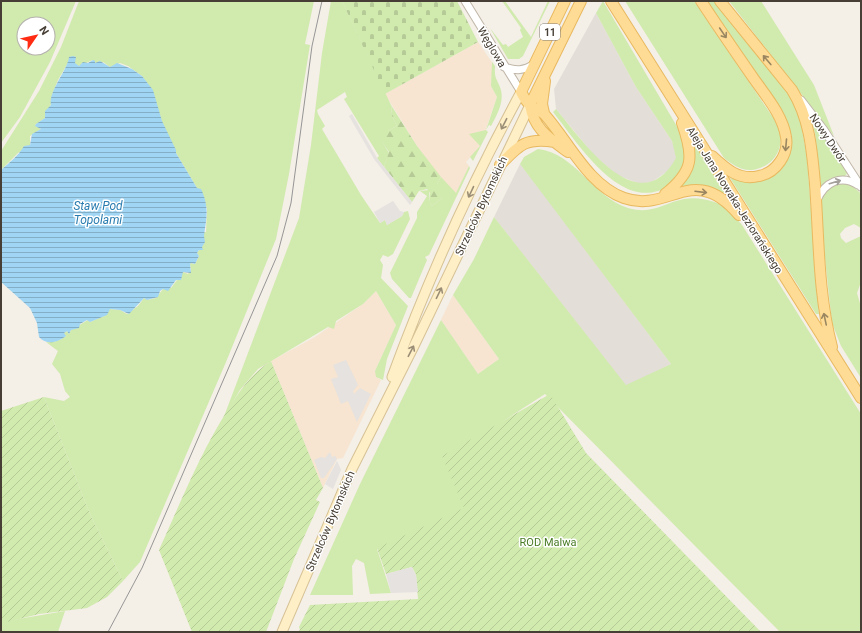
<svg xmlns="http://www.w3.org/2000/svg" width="862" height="633" viewBox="0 0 862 633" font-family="Roboto,sans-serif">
	<defs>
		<pattern id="forest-firs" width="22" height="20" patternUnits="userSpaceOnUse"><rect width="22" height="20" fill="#d1eaae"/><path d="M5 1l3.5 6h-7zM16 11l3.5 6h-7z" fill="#b5ca96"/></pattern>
		<pattern id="cemetery-stones" width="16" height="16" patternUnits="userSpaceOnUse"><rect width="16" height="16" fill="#d1eaae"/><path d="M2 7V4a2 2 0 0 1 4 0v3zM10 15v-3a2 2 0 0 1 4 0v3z" fill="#b5ca96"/></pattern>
		<pattern id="garden-furrows" width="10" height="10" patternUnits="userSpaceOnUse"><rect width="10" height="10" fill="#d1eaae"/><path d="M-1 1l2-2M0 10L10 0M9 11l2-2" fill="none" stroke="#b5ca96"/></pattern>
		<pattern id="water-rules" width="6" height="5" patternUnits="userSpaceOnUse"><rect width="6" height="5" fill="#a0d5f3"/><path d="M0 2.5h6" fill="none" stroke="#84aec6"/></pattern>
	</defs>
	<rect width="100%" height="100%" fill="#f4efe7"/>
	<path fill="#f7e5d1" d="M478,42L493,64L491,86L497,97L480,146L466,162L469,166L456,194L435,171L417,146L385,94Z
		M376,291L396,325L375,371L378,378L381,380L343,458L337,459L323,488L271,361L315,337L363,304Z
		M453,295L499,359L478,374L441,320Z"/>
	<path fill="#e3ded8" d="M596,13L636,87L672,141L677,158L669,170L652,182L640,184L617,175L593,154L556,109L554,89Z
		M520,164L535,183L671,364L626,386L494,217Z"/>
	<path fill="#d1eaae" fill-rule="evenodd" d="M1,1H76L50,62L20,117L1,143ZM24,24H48V48H24Z
		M79,1H314L305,44L310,45L289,174L276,239L226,362L140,562L123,581L90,514L44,397L64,401L70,397L65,391L60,374L52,364L58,351L46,342C53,343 59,341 66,336L63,334L67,331L69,334L71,330L88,320L90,322L104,316L110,309L120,310L127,314L138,306L144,298L147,300L156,298L163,289L171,288L183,272L188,274L191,270L190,264L191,263L195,264L199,256L197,253L203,245L204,232H206L207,209L202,193L197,188L176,153L162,122L152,90L142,76L128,66L120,63L110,67L103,62L95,63L93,60L79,66L75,64V61H69L58,80L52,95L51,104L45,118L35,125L41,129L30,136V145L18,153L1,170V151L39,91L61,47Z
		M331,1H342L391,105L392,116L397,126L389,130L380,138L389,153L384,167L377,158L379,156L344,99L347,97L345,92L317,110L318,114L325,126L322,129L361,195L380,223L385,220L387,225L402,216L404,212L408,211L410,219L393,254L388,257L383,255L380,260L383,265L381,278L408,306L387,359L383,380L376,377L375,371L396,325L376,291L363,304L336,321L334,329L328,327L258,369L240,390L223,419L299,218L311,145L322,53Z
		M502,1H505L531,37L548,1H550L523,56L519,59H508L490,28L503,45L506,44L508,47L523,37L520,30L521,28Z
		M603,1L685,140C687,159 688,173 670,185C623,217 578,143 553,112L556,109C583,141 639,224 676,158L672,141L636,87L596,13Z
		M625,1H694L774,119C776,124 780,129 780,133C784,152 770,168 752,170C741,171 732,164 724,158Z
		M705,1H715L789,95L800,118L807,157L819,314H816L730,178L746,182L761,180L790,141Z
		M729,1H761L814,85L834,136Z
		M492,62L495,66C494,79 497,78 501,90C504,103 497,115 491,126L489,125L486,130L488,132L473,161L470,157L480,146L469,134L486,130L497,97L491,86Z
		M811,119H813L848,172L845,176L831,178L821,187L815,133Z
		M695,142L730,197C712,188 701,186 680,188C692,173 695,161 695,142Z
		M538,149C575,153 593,197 628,208C653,215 663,203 684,199C699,196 719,201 731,211C735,215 738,221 742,225L861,414V632H780L545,394L445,459L468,509L377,549L391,593L370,594L364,563L356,559L352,566L353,595H310L360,484L441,320L478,374L499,359L453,295L474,259L494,217L626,385L671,364L520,164L524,157Z
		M469,166L470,168L429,255L425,257L427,260L411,298H409L392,279L390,273L417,218V212L427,196L420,191L429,190L430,203L432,206L442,198L437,184L441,177L456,193Z
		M838,183C848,183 854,186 861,194V228L854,224L845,228L840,234L841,238L846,243L861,236V282L857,293L861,307V378L841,346L832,323L819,203L823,192Z
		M65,611L58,632H1V622Z"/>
	<path fill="url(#forest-firs)" d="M391,105L417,146L441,177L437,184L441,188L442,198L432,206L430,203V193L427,189L419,191L412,202L384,167L389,152L380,139L381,134L397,126L392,116Z"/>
	<path fill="url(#cemetery-stones)" d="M342,1H457L478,42L385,94Z"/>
	<path fill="url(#garden-furrows)" d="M271,361L323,488L316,500L320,502L294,559L266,632H192L159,550C178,508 195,466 218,426C233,401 247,376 271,361Z
		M550,394L586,453L761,632H297L300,630L299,627L310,605L418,599L416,575L412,567L386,574L377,548L464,508L442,456Z
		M44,397L90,514L123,581L107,597L87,608L39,614L3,623L1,622V411Z"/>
	<path fill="#e5e2df" d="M352,114L377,158L412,202L410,205L374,159L349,116Z
		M393,201L400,211L404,212L402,216L387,225L385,220L380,223L374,212Z
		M346,360L358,385L353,391L354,394L360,388L371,394L357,422L348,401L341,404L331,379L338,377L333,365Z
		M330,452L332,457L335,456L337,459L324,478H321L314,460L321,457L325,458Z
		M337,461L341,470L333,489L325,484Z
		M412,567L416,575L418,592L391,593L386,574Z"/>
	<path fill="url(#water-rules)" d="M73,56L76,57L75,63L79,66L83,62L88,63L93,60L95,61V63L100,61L110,67L117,63L132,69L142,76L153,90L162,121L176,150V153L197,188L201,189C210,208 206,219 204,236L205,242L202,247L203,250H199L197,253L199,256L195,264L191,263L190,264L191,273L183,272L181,280H176L168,291L163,289L160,291L158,297L147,300L144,298L129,314L120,310L110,309L107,315L90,322L87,320L80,324L79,328L71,330L69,334L67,331L64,333L66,336C58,342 47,346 39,337L37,323L30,308L1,282V170C10,162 19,155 24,146L30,145L32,134L41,129L35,126L36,124L45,118V111L51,105C48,92 68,69 69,57Z"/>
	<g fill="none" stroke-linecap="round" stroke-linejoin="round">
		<g stroke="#c0b7a9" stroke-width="9">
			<path id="street" d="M465,1L521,92
				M504,67C516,71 524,71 534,64
				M801,100L824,130L861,187
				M817,200C825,182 841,174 858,185"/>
		</g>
		<g stroke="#d6c295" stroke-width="11">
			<path id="secondary" d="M392,377C428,279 471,184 521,92
				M282,632L352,469L414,346L530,105"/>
		</g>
		<g stroke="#e8b960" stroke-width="12">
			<path id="primary" d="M565,1L521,92C523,96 526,101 530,105C534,109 541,110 545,115C569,142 588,185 624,198C669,214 693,161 739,215
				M611,1L861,398
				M701,1C718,27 736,53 754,79C766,96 783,116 786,137C789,154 776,173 759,176C739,181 726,169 712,156
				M720,1L792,90C810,119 812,151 815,184C819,238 818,294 832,347
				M530,105L581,1
				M530,105C534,129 549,138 568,152
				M544,113L542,104L545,81
				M500,165C519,145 526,137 555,142
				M665,194C694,171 694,157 682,123"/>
		</g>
		<use href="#street" stroke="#fff" stroke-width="7"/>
		<use href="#secondary" stroke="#ffefc6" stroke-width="9"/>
		<use href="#primary" stroke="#ffdc95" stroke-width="10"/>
		<path stroke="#969696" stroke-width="1" d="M108,632L142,568L277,256L291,203L312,46L322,1"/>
	</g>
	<defs><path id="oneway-shaft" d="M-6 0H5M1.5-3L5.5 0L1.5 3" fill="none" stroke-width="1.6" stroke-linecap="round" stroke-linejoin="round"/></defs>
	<g stroke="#9a8660">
		<use href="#oneway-shaft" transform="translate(723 33) rotate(56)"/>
		<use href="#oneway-shaft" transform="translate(767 60) rotate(-130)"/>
		<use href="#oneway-shaft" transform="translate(786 145) rotate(95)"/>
		<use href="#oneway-shaft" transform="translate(701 192) rotate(7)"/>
		<use href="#oneway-shaft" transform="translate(825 319) rotate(-102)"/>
	</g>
	<g stroke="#9a8e76">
		<use href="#oneway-shaft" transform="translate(504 124) rotate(117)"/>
		<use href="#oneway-shaft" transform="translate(471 192) rotate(115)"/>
		<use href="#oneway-shaft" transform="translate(439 293) rotate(-64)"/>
		<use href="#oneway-shaft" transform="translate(411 351) rotate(-63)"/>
	</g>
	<use stroke="#a39f9a" href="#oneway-shaft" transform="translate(835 182) rotate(-16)"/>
	<g text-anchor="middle" stroke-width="3" stroke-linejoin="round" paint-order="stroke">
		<rect fill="#fff" stroke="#7e7972" stroke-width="1" x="540" y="24" width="20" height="16" rx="3"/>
		<g font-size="10" font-weight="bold" fill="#473f35">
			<text x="550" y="36">11</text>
		</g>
		<g font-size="11" fill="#473f35" stroke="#fff">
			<text transform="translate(492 47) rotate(59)" y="4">Węglowa</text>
			<text transform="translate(828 138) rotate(56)" y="4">Nowy Dwór</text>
			<text transform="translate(735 200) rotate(58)" y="4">Aleja Jana Nowaka-Jeziorańskiego</text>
			<text transform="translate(481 206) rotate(-65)" y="4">Strzelców Bytomskich</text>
			<text transform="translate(330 521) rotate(-67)" y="4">Strzelców Bytomskich</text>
		</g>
		<g font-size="11" fill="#4a7c26" stroke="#fff">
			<text x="548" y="546">ROD Malwa</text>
		</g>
		<g font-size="12" font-style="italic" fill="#297cb0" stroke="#fff">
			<text x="98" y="210">Staw Pod<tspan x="98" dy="14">Topolami</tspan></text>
		</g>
	</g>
	<rect width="862" height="633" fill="none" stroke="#473f35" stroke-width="4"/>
	<g transform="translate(36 36) rotate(56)"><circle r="19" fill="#ffffff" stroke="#b5b2ae"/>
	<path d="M0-3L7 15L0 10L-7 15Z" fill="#ff2c13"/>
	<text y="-6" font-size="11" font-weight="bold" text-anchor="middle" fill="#473f35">N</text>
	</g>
</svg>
